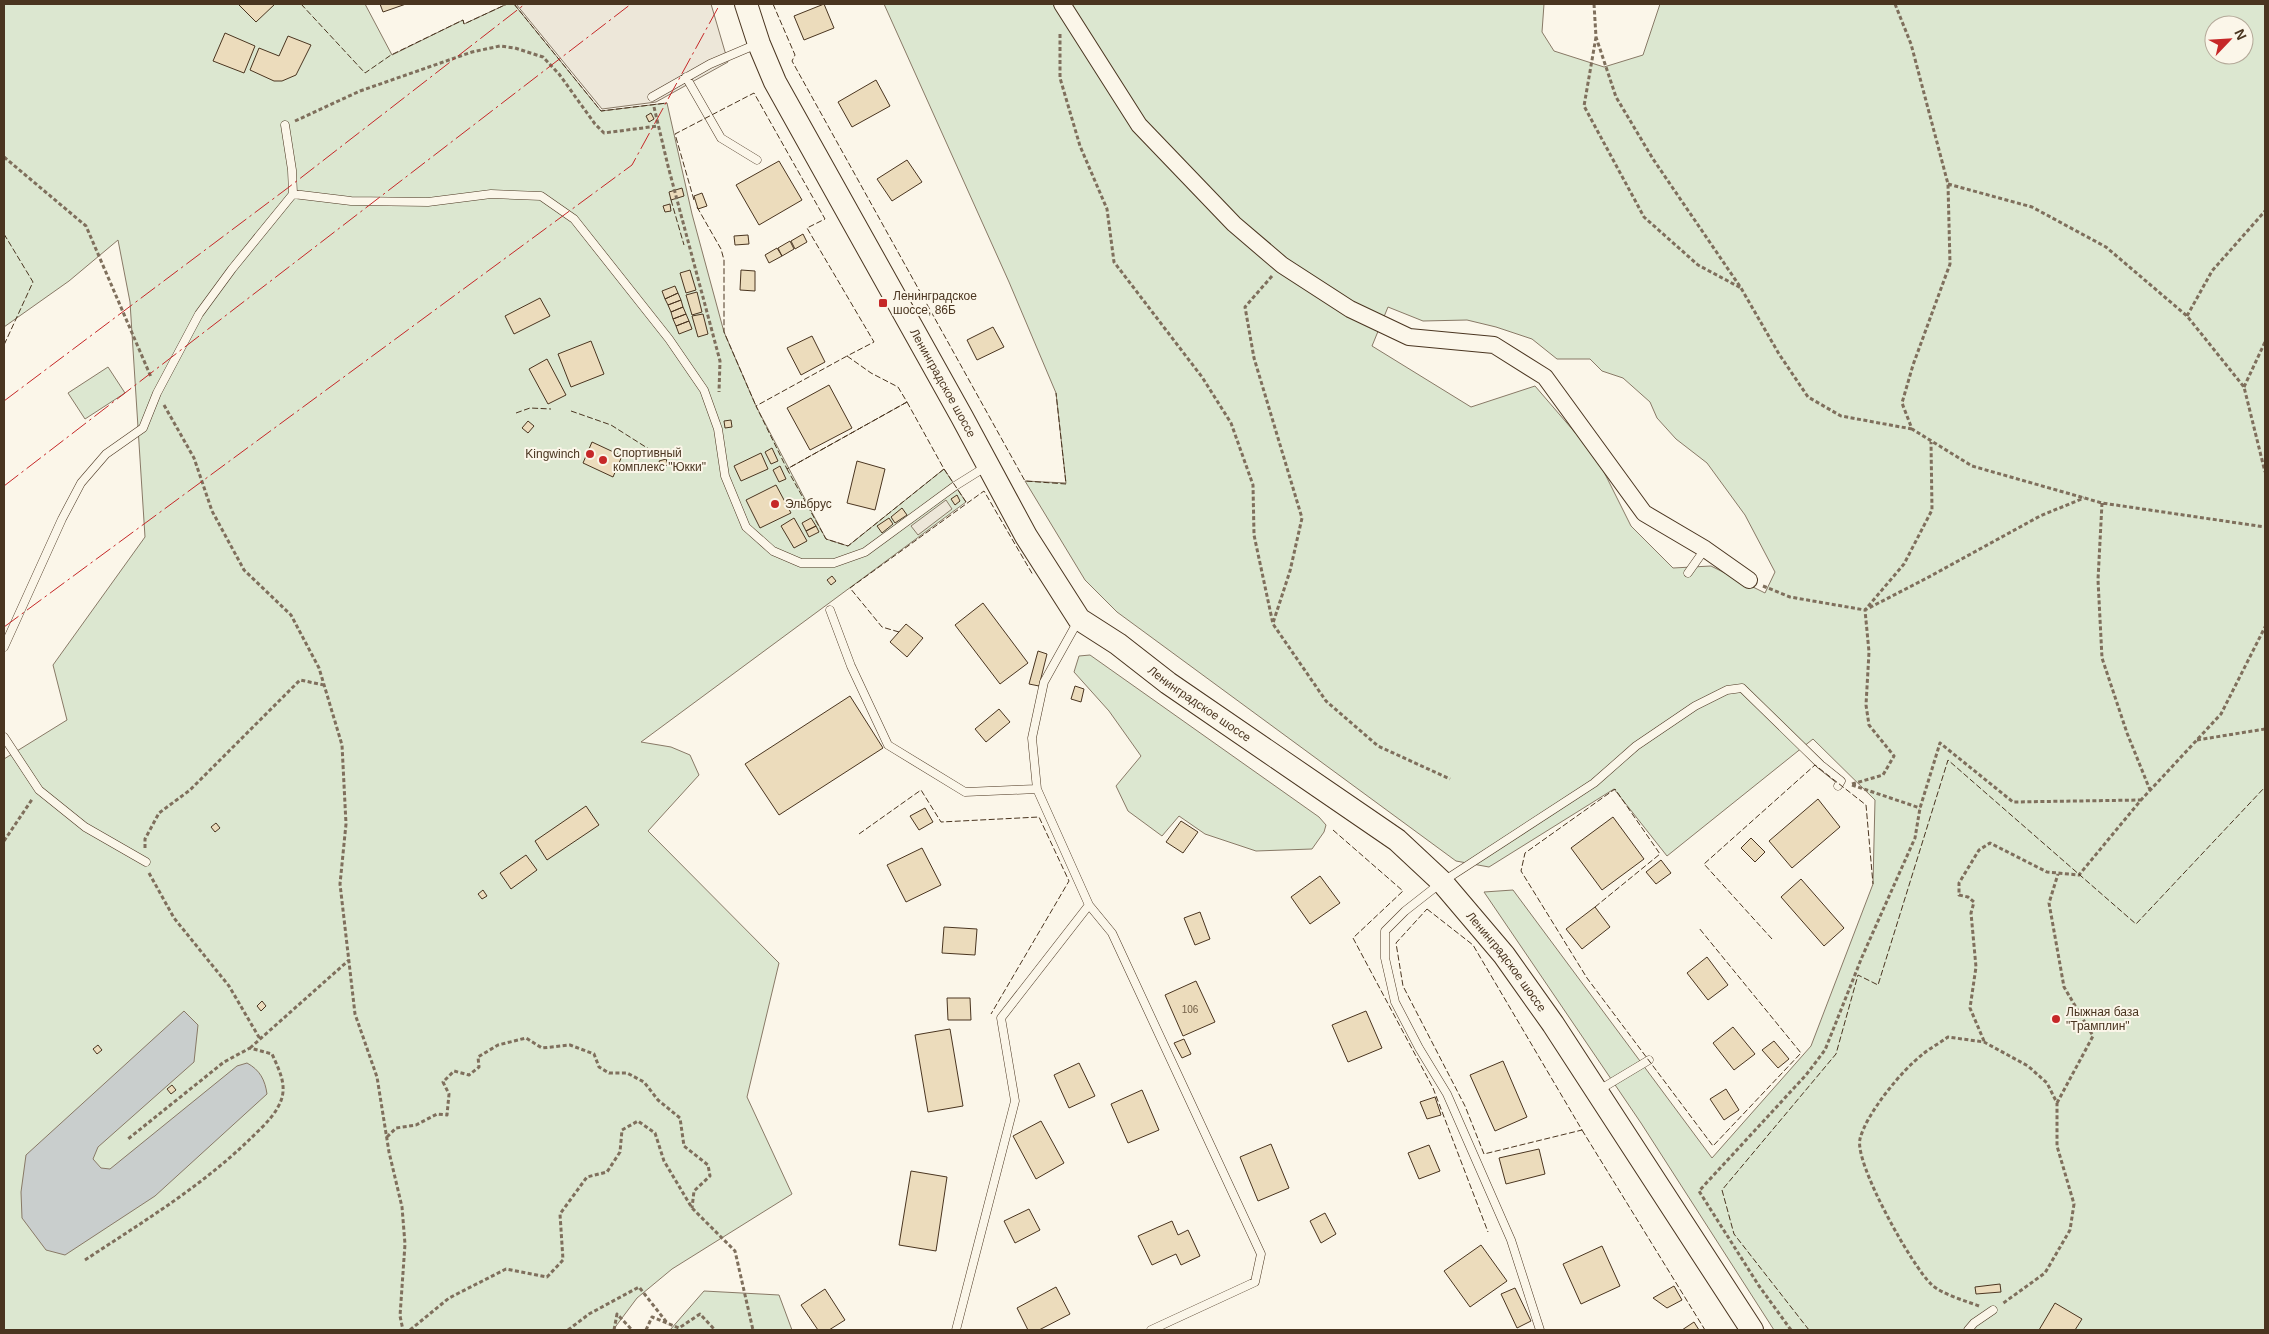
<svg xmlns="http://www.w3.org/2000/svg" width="2269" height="1334" viewBox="0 0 2269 1334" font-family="Arial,sans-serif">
	<rect width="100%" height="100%" fill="#fbf6e9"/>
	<path fill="#dce7d0" stroke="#887966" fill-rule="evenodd" d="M4,4H365L392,55L463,20L464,24L507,4H514L601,111L667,103L692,214L724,332L756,406L826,539L848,546L944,469L966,502L641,742L671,747L690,755L699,775L648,831L779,963L747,1097L792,1194L672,1269L637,1298L613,1330H4V759L67,720L53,665L145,537L130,302L118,240L69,281L4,327Z
		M884,4H1544L1542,32L1554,51L1604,67L1643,55L1660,4H2265V1330H1774L1641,1123L1484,892L1513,890L1712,1158L1811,1046L1873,884L1875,800L1813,739L1667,856L1614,789L1489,867L1456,861L1117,612L1085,580L1025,481L1066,483L1056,393L1009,282ZM2214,25H2244V55H2214ZM1388,307L1423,321L1467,320L1496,327L1532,339L1557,359H1590L1602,371L1623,378L1650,402L1657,418L1676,439L1707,463L1745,515L1775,572L1765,593L1711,566L1673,568L1631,526L1597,458L1535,386L1471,407L1372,346Z
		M108,367L125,393L85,419L68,393Z
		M1090,655L1319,817L1326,825L1324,832L1312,849L1256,851L1205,834L1179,816L1162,836L1128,811L1116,786L1141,756L1109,711L1074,672L1079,656Z
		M704,1291L779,1295L792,1330H670Z"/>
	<path fill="#ede7d9" stroke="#887966" d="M516,4H711L728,62L656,102L602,109Z
		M946,500L952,509L918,535L911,526Z"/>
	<path fill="#c9cecd" stroke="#887966" d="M184,1011L198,1025L194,1062L98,1147L93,1159L101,1168L110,1169L237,1066L247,1063C260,1070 265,1080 267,1094L155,1196L65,1255L46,1250L22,1218L21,1192L26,1155Z"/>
	<path fill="#ecdcbc" stroke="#4a3520" d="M238,4H275L256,22Z
		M380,4H406L383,12Z
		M824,4L834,28L804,40L794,16Z
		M225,33L255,46L244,73L213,61Z
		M288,36L311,45L296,75L282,81H274L250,70L259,48L279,56Z
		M876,80L890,106L852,127L838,102Z
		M651,113L654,119L649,122L646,116Z
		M907,160L922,182L892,201L877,179Z
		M779,161L802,200L759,225L736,185Z
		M682,188L684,196L671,200L669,192Z
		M702,193L707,206L698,209L694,196Z
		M670,204L671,211L665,212L663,206Z
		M803,234L807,242L795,249L791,241Z
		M748,235L749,244L735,245L734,236Z
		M790,241L794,249L782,256L778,248Z
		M777,248L782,256L769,263L765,255Z
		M690,270L696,290L686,293L680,273Z
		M741,270L755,271V291L740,290Z
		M675,286L678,293L665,299L662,291Z
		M697,292L702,312L692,315L686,295Z
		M678,293L681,300L668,305L665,299Z
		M540,298L550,316L514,334L505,316Z
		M681,300L683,307L671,312L668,305Z
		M683,307L686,314L673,319L671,312Z
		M686,314L689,321L676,326L673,319Z
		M703,314L708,334L698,337L692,316Z
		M689,321L692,329L679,334L676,326Z
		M993,327L1004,347L977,360L967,340Z
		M812,336L825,362L801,375L787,348Z
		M591,341L604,374L571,387L558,354Z
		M547,359L566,395L548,404L529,369Z
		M829,385L852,428L810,450L787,408Z
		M731,420L732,427L725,428L724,421Z
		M528,421L534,426L528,433L522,428Z
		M592,442L622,456L613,477L583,463Z
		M772,448L778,461L771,464L765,452Z
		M761,453L768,469L741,481L734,466Z
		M666,459L668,465L661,467L659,461Z
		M857,461L885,469L875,510L847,503Z
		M780,466L786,479L779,482L773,470Z
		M776,485L791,513L760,528L746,500Z
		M957,495L960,501L955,505L951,499Z
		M902,508L907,515L895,523L891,517Z
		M794,518L807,541L794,548L781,526Z
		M811,518L816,526L806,531L802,523Z
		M889,518L893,524L882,533L877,526Z
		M816,526L819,532L809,537L806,531Z
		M832,576L836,581L831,585L827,580Z
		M983,603L1028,663L1000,684L955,625Z
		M906,624L923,638L907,657L890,642Z
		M1038,651L1047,654L1039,686L1029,684Z
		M1075,686L1084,689L1081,702L1071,699Z
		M850,696L883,748L779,815L745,764Z
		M999,709L1010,722L986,742L975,729Z
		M1818,799L1840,827L1792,868L1769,841Z
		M586,806L599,825L547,860L535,841Z
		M925,808L933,822L919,830L910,816Z
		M1613,817L1644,859L1602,890L1571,848Z
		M1181,821L1198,832L1183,853L1166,842Z
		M216,823L220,828L215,832L211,827Z
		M1751,838L1765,852L1755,862L1741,848Z
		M922,848L941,885L906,902L887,865Z
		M526,855L537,870L511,889L500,873Z
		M1661,860L1671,873L1656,884L1646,872Z
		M1320,876L1340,903L1310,924L1291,897Z
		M1801,879L1844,928L1824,946L1781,897Z
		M483,890L487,896L482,899L478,894Z
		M1595,907L1610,927L1582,949L1566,929Z
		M1200,912L1210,939L1195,945L1184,918Z
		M944,927L977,929L975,955L942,953Z
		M1707,957L1728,985L1708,1000L1687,973Z
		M1196,981L1215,1022L1183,1036L1165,995Z
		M947,998H970L971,1020H948Z
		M262,1001L266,1006L261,1011L257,1006Z
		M1366,1011L1382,1048L1348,1062L1332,1025Z
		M1733,1027L1755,1054L1734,1070L1713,1043Z
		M950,1029L963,1106L928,1112L915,1035Z
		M1184,1039L1191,1054L1182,1058L1174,1043Z
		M1774,1041L1789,1059L1778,1068L1762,1050Z
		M98,1045L102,1050L97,1054L93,1049Z
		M1503,1061L1527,1117L1495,1131L1470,1075Z
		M1079,1063L1095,1096L1069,1108L1054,1075Z
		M172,1085L176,1090L171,1094L167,1089Z
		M1726,1089L1739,1110L1724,1120L1710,1099Z
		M1142,1090L1159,1130L1128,1143L1111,1104Z
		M1435,1097L1441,1115L1427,1119L1420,1102Z
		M1041,1121L1064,1163L1036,1179L1013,1136Z
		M1271,1144L1289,1188L1258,1201L1240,1157Z
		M1429,1145L1440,1171L1419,1179L1408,1153Z
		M1539,1149L1545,1174L1506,1184L1499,1158Z
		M911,1171L947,1177L936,1251L899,1245Z
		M1029,1209L1040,1230L1015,1243L1004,1221Z
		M1325,1213L1336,1234L1321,1243L1310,1221Z
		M1172,1221L1178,1235L1188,1230L1200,1256L1181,1265L1176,1254L1152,1265L1138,1236Z
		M1481,1245L1507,1281L1470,1307L1444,1271Z
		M1602,1246L1620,1286L1581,1304L1563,1264Z
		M2000,1284L2001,1292L1976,1294L1975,1287Z
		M1674,1286L1682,1300L1667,1308L1653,1298Z
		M1056,1287L1070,1314L1039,1330H1028L1017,1308Z
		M1515,1288L1531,1321L1517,1328L1501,1294Z
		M825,1289L845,1320L829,1330H818L801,1305Z
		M2055,1303L2082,1319L2075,1330H2039Z
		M1694,1322L1699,1330H1682Z"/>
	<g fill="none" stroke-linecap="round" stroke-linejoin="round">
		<g stroke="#4a3520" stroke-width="9">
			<path id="service" d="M686,77L721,138L757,160
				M652,97L710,64L757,44
				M293,194L351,201L428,202L491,194L541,196L574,219L669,339L704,390L718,429L725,476L746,527L773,551L801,563H834L865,552L955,486L987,466
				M1688,573L1705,549
				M830,610L851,666L888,745L965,792L1037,789
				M1078,621L1044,682L1032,738L1037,789L1089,905L1112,933L1261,1254L1255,1282L1151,1330
				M4,647L62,519L81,483L106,454L143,428L157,393L199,314L232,269L293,194L292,170L285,125
				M4,737L39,790L85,827L146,862
				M1599,1090L1649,1060
				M956,1330L1015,1101L1001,1018L1089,905
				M1540,1330L1511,1240L1447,1094L1419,1048L1395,1002L1385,958V931L1405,911L1442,882L1594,783L1636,746L1695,706L1727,690L1742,688L1821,765L1841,781L1838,786
				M1968,1330L1974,1323L1993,1310"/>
		</g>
		<g stroke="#4a3520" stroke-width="18">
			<path id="minor" d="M1062,4L1139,125L1234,224L1282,265L1350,309L1409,337L1494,345L1545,377L1644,513L1705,549L1749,580"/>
		</g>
		<g stroke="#4a3520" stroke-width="24">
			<g id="secondary">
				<path id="s1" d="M746,4L759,44L775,82L962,417L1026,536L1079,619L1118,644L1168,683L1397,840L1442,882L1504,955L1553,1024L1752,1330"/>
			</g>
		</g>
		<path stroke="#7f6f5c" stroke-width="3" stroke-dasharray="4 2.5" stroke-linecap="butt" d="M1594,4L1596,37L1616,97L1653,159L1741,288L1779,354L1808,397L1841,416L1912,429
			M1895,4L1911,44L1948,184L1950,264L1913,365L1902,403L1912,429L1972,466L2102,503L2265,527
			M1060,34V78L1080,146L1107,209L1114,262L1202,377L1231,423L1253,485L1254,535L1273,624L1326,701L1378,746L1450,779
			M1596,37L1584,106L1644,217L1698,265L1741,288
			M654,107L668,166L720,361L719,392
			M295,121L360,91L472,52L500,46L515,48L543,57L559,74L595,124L604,133L658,126
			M4,157L86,226L151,377
			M1948,184L2032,207L2106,247L2187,316L2244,387L2265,472
			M1272,276L1245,307L1254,358L1302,518L1290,571L1273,623
			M2187,316L2212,271L2265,211
			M2244,387L2265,342
			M164,405L194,458L212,511L244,570L291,615L319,668L342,745L346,824L340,884L355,1014L377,1077L389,1152L402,1207L405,1244L400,1316L403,1330
			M2102,503L2098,580L2102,658L2127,733L2150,790
			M1763,586L1790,597L1865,610L1927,578L2040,516L2084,498
			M2197,740L2265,729
			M1852,784L1883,775L1894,756L1869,725L1866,705L1869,652L1865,610L1904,564L1932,510L1931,442
			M1852,785L1920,808
			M4,841L33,798
			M145,848V839L159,813L190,790L300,680L324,685
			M149,873L174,918L229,986L260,1039
			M1984,1041L1970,1008L1976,967L1971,913L1974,902L1968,897L1959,895V883L1979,850L1990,843L2047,872L2079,875L2141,800L2221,714L2265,627
			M250,1048L349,960
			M2057,1103L2093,1036L2064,987L2049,903L2058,874
			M387,1137L396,1128L416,1125L437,1114L447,1115L449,1094L443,1082L454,1071L469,1075L479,1067L478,1057L498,1045L526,1038L542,1048L570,1045L594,1054L599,1067L609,1073H627L644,1082L658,1100L680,1118L684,1146L708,1165L710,1176L694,1191L692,1208
			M85,1260C141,1223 199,1188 248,1141C258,1131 271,1120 278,1107C289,1088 280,1072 272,1054L250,1048L224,1062L128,1139
			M1979,1306C1966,1301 1941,1294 1931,1284C1912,1266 1854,1163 1860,1139C1866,1114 1902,1070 1923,1054C1930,1048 1940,1043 1948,1037L1984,1042L2028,1066L2047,1083L2057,1103V1146L2074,1204L2070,1230L2045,1273L2002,1304
			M410,1330L449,1298L506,1269L547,1277L563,1260L560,1214L587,1177L607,1172L620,1152L622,1130L638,1121L655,1133L664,1161L692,1208L735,1251L753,1330
			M568,1330L589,1314L639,1287L668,1324
			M614,1330L617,1314L632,1330
			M646,1330L652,1317L679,1328L700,1314L715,1330
			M1791,1330L1759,1286L1699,1191L1806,1075L1825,1050L1862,957L1915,838L1920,808L1940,743L2013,802L2141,800"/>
		<use href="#service" stroke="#fbf6e9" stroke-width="8"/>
		<use href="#minor" stroke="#fbf6e9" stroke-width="16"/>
		<use href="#secondary" stroke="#fbf6e9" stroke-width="22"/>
		<path stroke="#4a3520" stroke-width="1" stroke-dasharray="6 2.5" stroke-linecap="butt" d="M301,4L365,73L391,55L463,20L464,24L507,4
			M514,4L601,111L667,103
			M773,4L795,55L792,61L1025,481L1066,484L1056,393
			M671,200L684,245
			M694,200L675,134L754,93L825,219L807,228L874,342L847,356
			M697,207L721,249L724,260V332L756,406
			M4,234L33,282L4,345
			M847,356L871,373L898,387L907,402L787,469L756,406Z
			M907,402L944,469L848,546L826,539L787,469Z
			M571,411L611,425L652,451
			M516,413L530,408L551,409
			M944,469L966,502
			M899,632L882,627L850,588L984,491L1033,575
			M1333,830L1403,891L1353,938L1433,1088L1488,1232
			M859,834L921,790L941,822L1039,817L1069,881L991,1014
			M1595,907L1660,854L1615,789L1525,853L1521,871L1587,978L1713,1146L1801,1053L1699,928
			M1427,909L1473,945L1582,1130L1484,1154L1465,1106L1403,986L1396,943Z
			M1772,939L1704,864L1815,765L1866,805L1873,884
			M1582,1130L1705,1330
			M1809,1330L1734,1234L1722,1190L1836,1054L1858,975L1878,985L1948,760L2136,924L2265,787"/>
		<path stroke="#c62828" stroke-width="1" stroke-dasharray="18 4 2.5 4" stroke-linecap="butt" d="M4,401L289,187L525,4
			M4,486L631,4
			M4,627L632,165L720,4"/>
	</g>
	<g fill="#c62828" stroke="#fbf6e9" stroke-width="2">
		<rect x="878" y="298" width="10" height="10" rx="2.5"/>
		<circle cx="590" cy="454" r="5"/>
		<circle cx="603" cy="460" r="5"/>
		<circle cx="775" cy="504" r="5"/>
		<circle cx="2056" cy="1019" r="5"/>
	</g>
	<g text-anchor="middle" stroke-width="4" stroke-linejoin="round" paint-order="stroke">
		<g font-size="10" fill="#725f47">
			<text x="1190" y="1013">106</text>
		</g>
		<g font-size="12" fill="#4a3520" stroke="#fbf6e9" text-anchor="start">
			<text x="893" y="300">Ленинградское<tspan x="893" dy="14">шоссе, 86Б</tspan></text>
			<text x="613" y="457">Спортивный<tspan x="613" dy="14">комплекс "Юкки"</tspan></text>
			<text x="580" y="458" text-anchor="end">Kingwinch</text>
			<text x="785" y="508">Эльбрус</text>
			<text x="2066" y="1016">Лыжная база<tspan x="2066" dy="14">"Трамплин"</tspan></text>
		</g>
		<g font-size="12" fill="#4a3520" stroke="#fbf6e9">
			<text dy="4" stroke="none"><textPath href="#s1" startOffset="428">Ленинградское шоссе</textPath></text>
			<text dy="4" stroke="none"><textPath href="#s1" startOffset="848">Ленинградское шоссе</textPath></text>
			<text dy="4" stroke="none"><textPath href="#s1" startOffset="1252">Ленинградское шоссе</textPath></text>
		</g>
	</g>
	<rect width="2269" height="1334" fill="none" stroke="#4a3520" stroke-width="10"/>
	<g transform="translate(2229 40) rotate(65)"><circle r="24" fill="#fbf6e9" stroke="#b4a999"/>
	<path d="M0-4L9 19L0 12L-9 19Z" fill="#c62828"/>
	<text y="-8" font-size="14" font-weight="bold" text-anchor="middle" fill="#4a3520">N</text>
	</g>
</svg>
